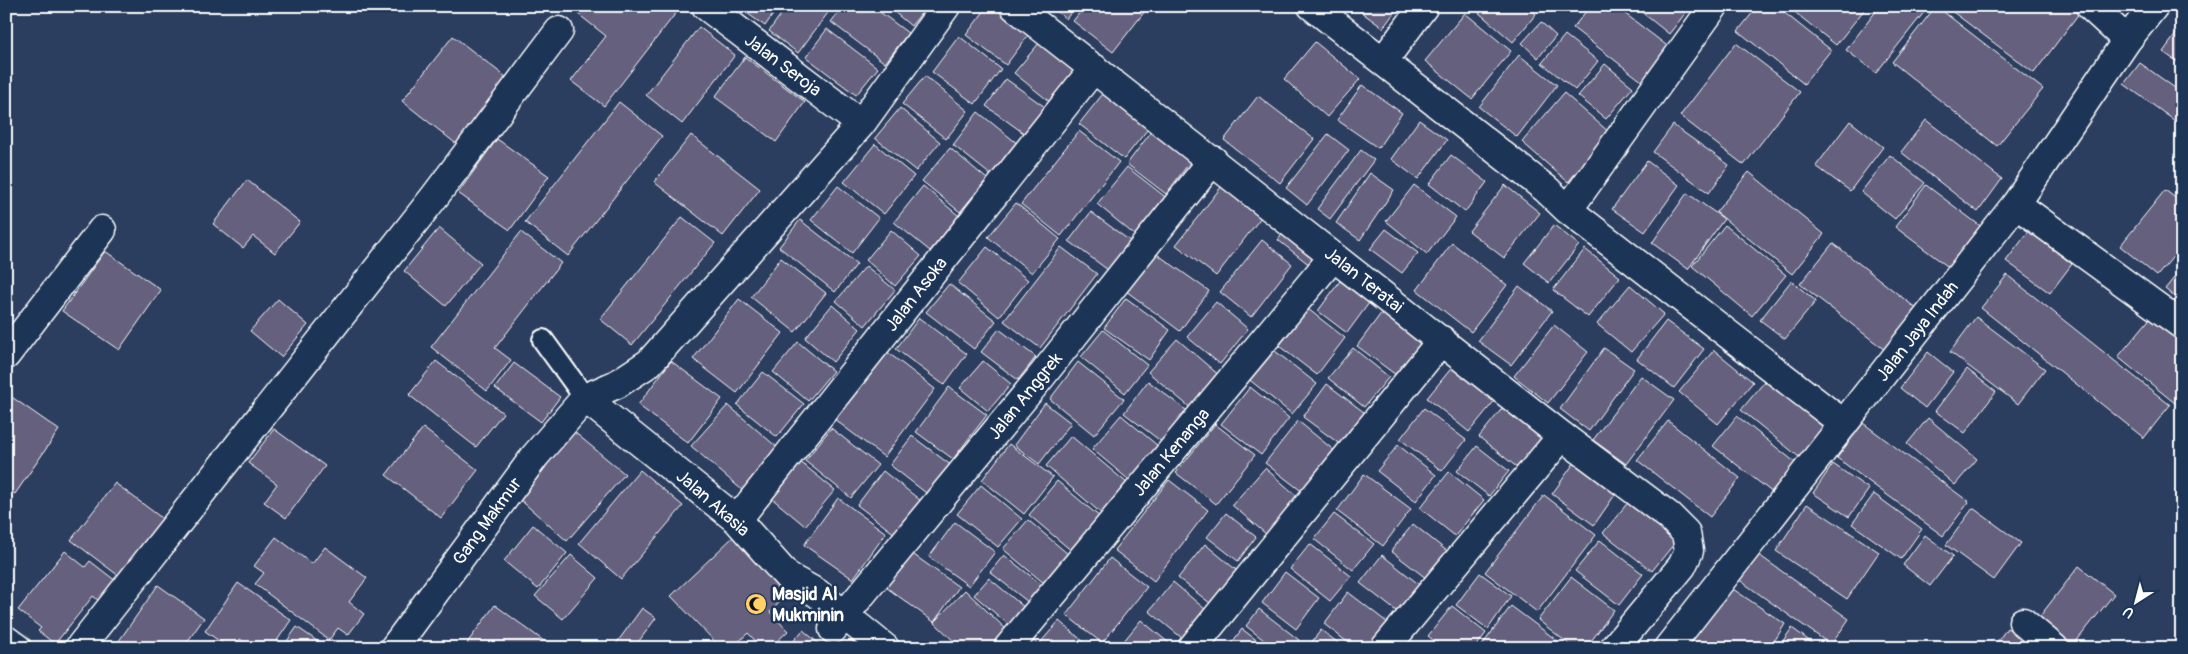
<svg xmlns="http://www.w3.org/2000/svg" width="2188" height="654" viewBox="0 0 2188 654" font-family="Pangolin,sans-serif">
	<rect width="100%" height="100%" fill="#2b3e5f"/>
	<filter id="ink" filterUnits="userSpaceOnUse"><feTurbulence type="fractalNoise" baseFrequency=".02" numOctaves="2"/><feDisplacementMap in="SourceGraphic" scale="10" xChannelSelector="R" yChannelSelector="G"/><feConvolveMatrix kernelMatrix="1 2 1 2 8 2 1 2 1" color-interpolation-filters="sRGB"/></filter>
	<g filter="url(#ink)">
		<path fill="#65607d" stroke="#fff" d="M568,6H676L679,9L604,106L571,81L606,36Z
			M737,6H779L765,26Z
			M787,6H833L798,53L769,31Z
			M843,6H872L908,33L885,63L831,22Z
			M887,6H927L911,26Z
			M988,6H1003L1033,29L1006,65L966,35Z
			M1050,6H1076L1066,19Z
			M1085,6H1149L1113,52L1073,21Z
			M1353,6H1399L1383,28Z
			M1471,6H1527L1536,14L1513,42Z
			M1590,6H1615L1670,48L1643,82L1573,28Z
			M1634,6H1691L1669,34Z
			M1758,6H1776L1831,50L1804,84L1738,31Z
			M1787,6H1859L1864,10L1836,45Z
			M1880,6H1919L1925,11L1876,73L1846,50Z
			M1936,6L2043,89L1997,146L1892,62Z
			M1945,6H2081L2083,8L2034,73Z
			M1465,13L1511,51L1472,99L1425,61Z
			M1541,22L1556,36L1538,58L1522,43Z
			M2182,26V65L2163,52Z
			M699,27L735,55L682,124L646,95Z
			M827,29L878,68L856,95L806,57Z
			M1565,35L1598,61L1575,90L1542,63Z
			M453,36L511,81L459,146L402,101Z
			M959,36L1001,69L975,104L932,72Z
			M1045,36L1080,65L1050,102L1014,73Z
			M1315,42L1360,79L1327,117L1284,79Z
			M1736,43L1800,92L1744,165L1680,116Z
			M1519,55L1557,85L1517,137L1479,107Z
			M745,57L805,102L776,142L715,97Z
			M2140,63L2182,93V126L2124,84Z
			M1605,64L1633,87L1606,119L1578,96Z
			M925,76L968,111L946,139L902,104Z
			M1006,79L1045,107L1025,134L986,106Z
			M1110,85L1155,120L1124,159L1079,124Z
			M1362,85L1402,113L1378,148L1337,120Z
			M1564,93L1610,133L1568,182L1522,142Z
			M1258,96L1314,139L1280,183L1224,140Z
			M619,102L662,136L568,256L525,222Z
			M900,108L940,142L916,171L875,138Z
			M978,112L1018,144L992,176L953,145Z
			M1419,120L1447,140L1418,179L1391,159Z
			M1926,120L2002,179L1978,212L1901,152Z
			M1850,121L1883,147L1850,191L1816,166Z
			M1673,125L1729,165L1709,193L1653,152Z
			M1154,128L1193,158L1166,194L1127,164Z
			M1079,131L1119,162L1061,236L1021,204Z
			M1328,134L1349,150L1307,205L1286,188Z
			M691,135L760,189L723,236L654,182Z
			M497,139L549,176L510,230L458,193Z
			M875,144L914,176L884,214L844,182Z
			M950,148L987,179L960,212L922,181Z
			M1361,150L1374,160L1330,219L1317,209Z
			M1451,155L1487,182L1465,212L1429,184Z
			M1890,155L1925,183L1895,219L1861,192Z
			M1647,161L1679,185L1645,232L1612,209Z
			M1127,167L1168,199L1137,237L1097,204Z
			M1749,172L1824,234L1792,274L1716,212Z
			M1370,173L1394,190L1360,240L1336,223Z
			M247,180L300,222L275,253L253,236L243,248L213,224Z
			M1225,182L1265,212L1216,276L1176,245Z
			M1414,185L1456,217L1427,254L1386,221Z
			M1505,185L1540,213L1504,258L1469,231Z
			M1926,185L1983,228L1951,269L1895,227Z
			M838,186L879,218L852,253L811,220Z
			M923,186L959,216L930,251L894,222Z
			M2165,190L2182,203V246L2157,276L2120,246Z
			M1687,193L1724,219L1688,269L1652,243Z
			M1016,203L1060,239L1032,273L988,237Z
			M1091,212L1130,241L1108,270L1069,241Z
			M682,217L715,243L632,345L600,319Z
			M800,220L857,264L835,292L779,247Z
			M1554,225L1579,245L1549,283L1524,263Z
			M1725,225L1786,275L1752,316L1692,266Z
			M1288,226L1322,252L1311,266L1278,240Z
			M439,228L481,263L446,306L404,271Z
			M1386,229L1418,253L1402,273L1370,249Z
			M891,230L921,256L895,286L866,260Z
			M2029,231L2072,264L2050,293L2006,261Z
			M521,232L561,263L495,348L511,360L487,391L431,347Z
			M1262,240L1292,264L1251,317L1220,292Z
			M1452,243L1507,285L1471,332L1417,290Z
			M1833,243L1922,313L1890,354L1800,284Z
			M987,247L1028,280L999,317L958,283Z
			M1061,247L1097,274L1040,348L1004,321Z
			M1585,249L1620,277L1588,317L1553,290Z
			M105,251L161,290L119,350L62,311Z
			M1154,252L1209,291L1180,331L1126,291Z
			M781,258L826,293L795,332L751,297Z
			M866,266L895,290L865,326L836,301Z
			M2182,268V303L2165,289Z
			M2007,275L2170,405L2144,438L1981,308Z
			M1340,281L1369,303L1347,333L1318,311Z
			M1791,281L1816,301L1785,339L1760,320Z
			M949,284L996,321L974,349L926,312Z
			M1630,285L1664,314L1631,352L1597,324Z
			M1519,286L1552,311L1511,365L1478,341Z
			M1126,298L1170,330L1149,360L1104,328Z
			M278,299L308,325L281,357L250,331Z
			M739,299L783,333L737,393L693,359Z
			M1216,302L1248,329L1220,364L1187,337Z
			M832,305L860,329L833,362L805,338Z
			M1385,308L1428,340L1400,378L1357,346Z
			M1308,309L1345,338L1317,375L1279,346Z
			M2152,316L2182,340V397L2176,404L2118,357Z
			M1976,317L2045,369L2018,404L1950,352Z
			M919,318L967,354L944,385L896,349Z
			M1666,321L1704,349L1674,388L1637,359Z
			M1554,325L1588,352L1548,403L1514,376Z
			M999,329L1036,357L1018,380L981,352Z
			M1103,330L1147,365L1125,393L1081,357Z
			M1177,339L1221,377L1193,410L1148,372Z
			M798,342L833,371L808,401L773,372Z
			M1270,347L1317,384L1292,414L1246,377Z
			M1353,348L1389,377L1364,407L1328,378Z
			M1604,348L1634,369L1589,431L1560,409Z
			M1714,350L1753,382L1718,424L1679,392Z
			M886,351L935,389L884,457L834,419Z
			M1928,352L1953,372L1925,408L1900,388Z
			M436,361L503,413L476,447L409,395Z
			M671,361L722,399L688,443L638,405Z
			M983,361L1011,384L988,411L960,388Z
			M1078,362L1124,399L1094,435L1050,399Z
			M514,363L560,397L541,422L495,388Z
			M1454,365L1496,399L1469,432L1427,398Z
			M1967,369L1996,392L1965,433L1935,411Z
			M763,372L804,404L777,437L737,405Z
			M1641,376L1674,400L1626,464L1593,440Z
			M1766,380L1829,432L1804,461L1741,410Z
			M1148,381L1191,414L1167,446L1124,413Z
			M1327,384L1365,413L1341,445L1303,417Z
			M949,387L987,415L953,459L916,432Z
			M1250,387L1289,418L1261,455L1221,424Z
			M6,393L59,430L15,494L6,488Z
			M1045,403L1071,423L1039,464L1014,445Z
			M728,405L779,449L742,490L691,446Z
			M1505,405L1543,436L1518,468L1479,437Z
			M1424,408L1466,440L1442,471L1400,439Z
			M1121,415L1158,446L1129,480L1092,449Z
			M1737,416L1801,467L1778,497L1713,446Z
			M1928,418L1977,459L1955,485L1907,444Z
			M1298,421L1336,452L1304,493L1265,463Z
			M1668,421L1740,478L1710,517L1637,460Z
			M1863,423L1969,502L1943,536L1837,458Z
			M1215,424L1255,455L1216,504L1176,473Z
			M423,428L478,470L441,518L386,475Z
			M831,428L878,465L851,498L805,461Z
			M274,429L325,466L286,518L264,502L277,484L248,463Z
			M573,431L625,474L567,541L517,497Z
			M912,436L952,466L930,496L890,465Z
			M1071,436L1128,484L1102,514L1046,466Z
			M1009,444L1053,477L1024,514L982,480Z
			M1398,445L1436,475L1416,501L1377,471Z
			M1477,446L1509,471L1489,496L1457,471Z
			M1577,459L1619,489L1594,525L1552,494Z
			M798,460L835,490L805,526L769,496Z
			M1833,464L1869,489L1849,517L1813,493Z
			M1265,468L1298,497L1266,534L1232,505Z
			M640,470L683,506L621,579L579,543Z
			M883,471L925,504L900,538L857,505Z
			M1449,472L1484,500L1455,536L1420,508Z
			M1364,474L1411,509L1383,546L1337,511Z
			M1169,480L1208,510L1154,581L1114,550Z
			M1057,481L1101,518L1073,552L1029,515Z
			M115,483L163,519L119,576L71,540Z
			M981,485L1022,519L998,547L957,514Z
			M1874,494L1922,529L1901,559L1852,524Z
			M1544,495L1596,535L1537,612L1485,572Z
			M838,498L886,533L853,579L804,545Z
			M1630,500L1678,539L1652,571L1603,533Z
			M1807,504L1879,552L1847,599L1776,551Z
			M1973,508L2021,543L1994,580L1946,545Z
			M1226,513L1256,537L1238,561L1207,537Z
			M1334,514L1374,544L1353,570L1314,539Z
			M1028,520L1069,555L1045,584L1003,549Z
			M955,522L995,552L969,586L929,557Z
			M1413,524L1452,555L1431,582L1391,551Z
			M533,525L567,553L538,589L504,561Z
			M1925,535L1953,556L1930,586L1903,565Z
			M276,537L312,564L325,547L367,578L349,602L364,614L348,635L338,628L329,640L255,584L264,573L254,566Z
			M733,537L788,594L770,612L788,631L770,648H762L748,633L732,648H721L671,596Z
			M1600,540L1643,574L1619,605L1575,571Z
			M1205,544L1241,574L1215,607L1178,578Z
			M1310,544L1351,576L1330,601L1290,569Z
			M907,550L959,587L934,622L883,585Z
			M65,551L85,567L90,561L121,585L105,606L93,596L55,644L38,631L41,628L18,610Z
			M1756,553L1849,619L1831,645L1738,579Z
			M571,555L598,578L563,619L535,596Z
			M1004,555L1042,585L1028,602L990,572Z
			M1382,555L1421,586L1400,614L1360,583Z
			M1110,558L1147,587L1102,643L1066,615Z
			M2079,566L2114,594L2071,648L2037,620Z
			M1285,572L1319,598L1296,629L1262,603Z
			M1480,573L1511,596L1488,629L1456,605Z
			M1571,577L1614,610L1586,648H1574L1538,620Z
			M989,578L1025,608L1010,626L974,595Z
			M1173,582L1206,610L1182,638L1149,611Z
			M238,583L291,620L272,648H253L240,639L234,648H229L205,631Z
			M1724,583L1785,624L1770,648H1681Z
			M158,585L204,618L183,648H114Z
			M965,590L1009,632L993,648H961L934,622Z
			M1348,592L1388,623L1369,648H1355L1324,624Z
			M495,605L552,647L551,648H474L467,643Z
			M1452,606L1486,633L1475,648H1443L1428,636Z
			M1511,606L1567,648H1480Z
			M642,608L656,618L634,648H613Z
			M1259,609L1299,640L1293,648H1274L1246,626Z
			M1141,620L1175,648H1129L1123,642Z
			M1059,621L1091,648H1046L1040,643Z
			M297,627L327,648H282Z
			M1792,628L1819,648H1778Z
			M2007,628L2036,648H1993Z
			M1242,629L1267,648H1228Z
			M803,630L824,648H795L791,644Z
			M1321,630L1345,648H1307Z
			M1026,634L1042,648H1015Z"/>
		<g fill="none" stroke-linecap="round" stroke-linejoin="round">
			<g stroke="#fff" stroke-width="24">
				<path id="service" d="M543,340L585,398"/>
			</g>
			<g stroke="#fff" stroke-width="31">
				<path id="minor" d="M706,6L861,124
					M1014,6L1562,436L1669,516L1686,533L1689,551L1682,566L1614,648
					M1312,6L1546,189L1568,210L1844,424
					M2090,6L2127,40
					M1384,60L1424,6
					M2016,204L2182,325
					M1568,210L1714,6
					M6,355L102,230
					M585,398L737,520L788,577L817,593L885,648
					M737,520L1094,68
					M2023,622L2054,648
					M833,629L1040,378L1213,160
					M6,640L17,648
					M79,648L435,196L559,31
					M394,648L535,456L585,398L617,384L649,363L861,124L946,6
					M1008,648L1333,257
					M1192,648L1442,340
					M1385,648L1562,436
					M1668,648L2016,204L2127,40L2154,6"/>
			</g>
			<use href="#service" stroke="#1d3557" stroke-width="20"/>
			<use href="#minor" stroke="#1d3557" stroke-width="28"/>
		</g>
	</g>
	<defs>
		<g id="mosque-disc" transform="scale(1.125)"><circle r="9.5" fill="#ffd166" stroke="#1d3557"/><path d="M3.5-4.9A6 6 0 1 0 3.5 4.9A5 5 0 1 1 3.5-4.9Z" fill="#111"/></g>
	</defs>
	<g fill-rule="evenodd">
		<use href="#mosque-disc" x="756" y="604"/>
	</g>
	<g text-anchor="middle" stroke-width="5" stroke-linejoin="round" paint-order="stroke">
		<g font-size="18" fill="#fff" stroke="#1d3557">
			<text transform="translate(783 65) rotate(37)" y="6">Jalan Seroja</text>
			<text transform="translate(1364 280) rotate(38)" y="6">Jalan Teratai</text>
			<text transform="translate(916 294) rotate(-52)" y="6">Jalan Asoka</text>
			<text transform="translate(1917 331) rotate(-52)" y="6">Jalan Jaya Indah</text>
			<text transform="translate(1025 396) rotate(-51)" y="6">Jalan Anggrek</text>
			<text transform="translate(1171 452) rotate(-50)" y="6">Jalan Kenanga</text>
			<text transform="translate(713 503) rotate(41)" y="6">Jalan Akasia</text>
			<text transform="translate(487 521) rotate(-54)" y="6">Gang Makmur</text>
		</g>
		<g font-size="18" font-weight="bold" fill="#fff" stroke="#1d3557" text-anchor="start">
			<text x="772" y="600">Masjid Al<tspan x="772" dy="21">Mukminin</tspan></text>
		</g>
	</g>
	<rect width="2188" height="654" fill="none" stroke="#1d3557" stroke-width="25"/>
	<rect x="12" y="12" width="2163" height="629" fill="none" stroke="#fff" stroke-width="2" filter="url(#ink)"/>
	<g transform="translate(2136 602) rotate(216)" stroke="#1d3557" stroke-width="4" paint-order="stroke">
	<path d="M0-4L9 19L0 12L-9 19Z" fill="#ffffff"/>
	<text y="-8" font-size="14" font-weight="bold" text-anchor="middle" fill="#ffffff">U</text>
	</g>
</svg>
